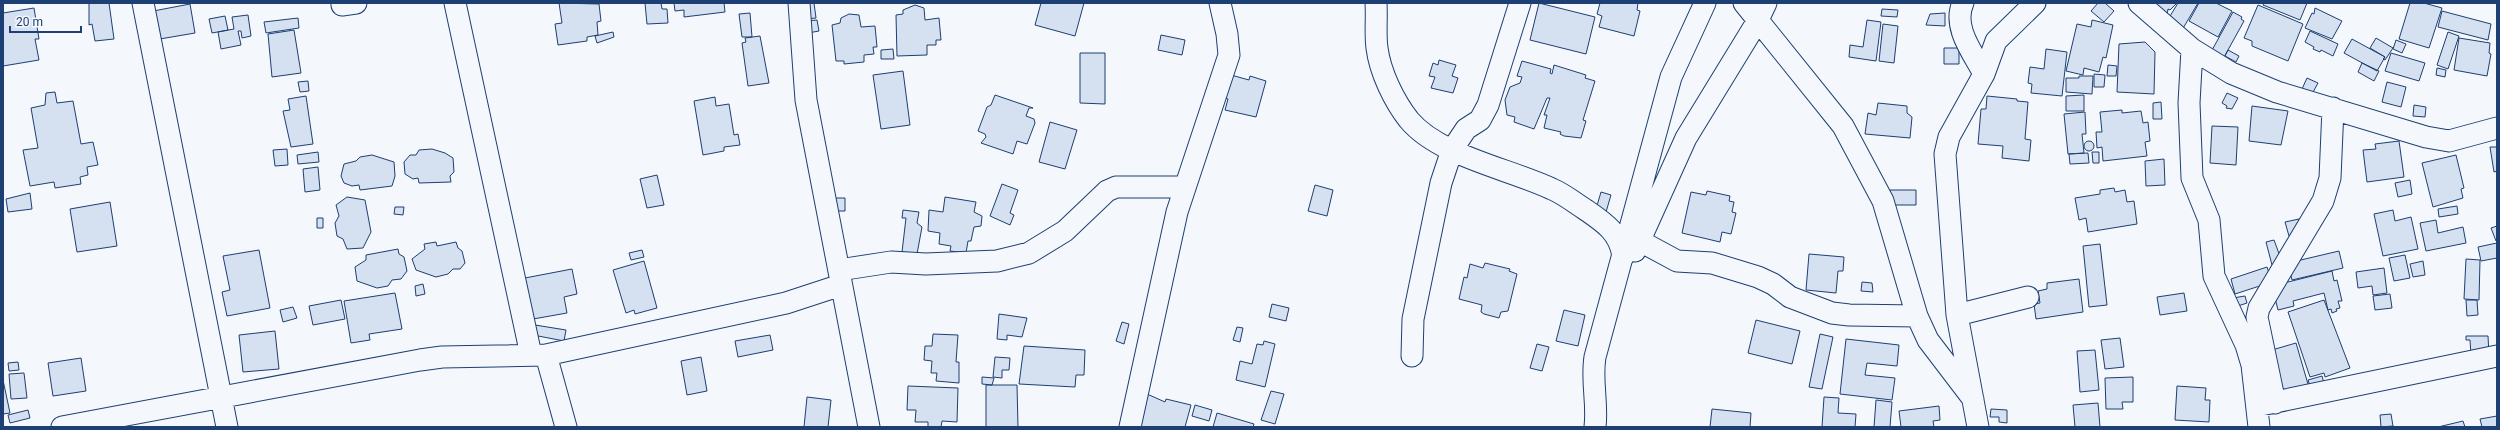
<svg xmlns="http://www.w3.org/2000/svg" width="2500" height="430" viewBox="0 0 2500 430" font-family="Roboto,sans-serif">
	<rect width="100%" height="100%" fill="#f4f7fb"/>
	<path fill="#d5e0f0" stroke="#1d3f73" d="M89,3H109L114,39L95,41L92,24L89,25Z
		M559,3L599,4L601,21L597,22L598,35L587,37V41L558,45L555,24L562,23Z
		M645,3H661L662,9H667L668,23L647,24Z
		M674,3H724L725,12L684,17V10L675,11Z
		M803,3H814L816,18L806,19Z
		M1041,3H1084L1075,36L1035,25Z
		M1539,3L1595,17L1586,54L1530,40Z
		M1600,3H1638L1637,10L1640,11L1634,36L1599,27L1602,16L1597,14Z
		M2098,3H2105L2114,11L2104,22L2091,11Z
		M2150,3H2177L2170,10L2168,9L2167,15Z
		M2178,3H2198L2182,30L2167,21Z
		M2199,3H2216L2232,11L2218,37L2189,21Z
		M2264,3H2307L2300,20L2263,5Z
		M2410,3H2424L2442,8L2429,48L2399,39Z
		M190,4L195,33L154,40L148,12Z
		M915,5L924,8L925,20L939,18L941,40H936V45H927V55L897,56L896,15L903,14V10Z
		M2258,5L2303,24L2288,61L2252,46V41L2244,38Z
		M34,8L39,39H35L39,60L3,66V13Z
		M2315,8L2342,21L2332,39L2305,28L2312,13L2314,14Z
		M1882,9L1898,10L1897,17L1881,16Z
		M2442,11L2491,24L2488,40L2438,27Z
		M2233,12L2242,17L2241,19L2244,21L2223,59L2211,52Z
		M750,13L752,37H742L739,14Z
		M1945,13V26L1926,25L1930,14Z
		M849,14L859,15L861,27L875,26L877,47H873L874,54L864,55V62L844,64V61H836L832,25L840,23L841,18Z
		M248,15L251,36L242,38L241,31H238L241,45L221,49L218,32L234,29L232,17Z
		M225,16L228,30L212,33L209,19Z
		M298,18L299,28L266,33L264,22Z
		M817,20L819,31L808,33L806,21Z
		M1867,20L1881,22L1876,61L1849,57L1850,45L1863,47Z
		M2092,20L2113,25L2106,58L2103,57L2099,72L2084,68L2083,75L2066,71L2077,24L2091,27Z
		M1883,24L1898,26L1894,63L1879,61Z
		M294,30L301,73L272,77L268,34Z
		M2310,31L2338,44L2333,56L2321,50L2320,52L2313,49L2314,47L2305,42Z
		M613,32L614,37L597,43L595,36Z
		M2448,32L2459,36L2448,69L2437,65Z
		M1161,35L1185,40L1182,55L1158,50Z
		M760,36L769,83L748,86L742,43L746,42L745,38Z
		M2376,38L2393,48L2385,60L2383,59L2385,57L2370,48Z
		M2459,38L2490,43L2489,53L2491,54L2487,76L2454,70Z
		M2352,39L2385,57L2377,71L2344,53Z
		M2396,40L2406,44L2402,53L2393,49Z
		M2145,42L2155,52L2154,94L2117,92L2119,44Z
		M1944,48H1959V64H1944Z
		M893,49L894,59H881V50Z
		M2046,49L2067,52L2062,96L2031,93L2032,84L2028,83L2030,67L2044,69Z
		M2228,50L2239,56L2236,62L2225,56Z
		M1080,53H1105V104L1080,103Z
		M2391,53L2425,63L2419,81L2385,71Z
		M1439,60L1456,65L1452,76L1458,78L1453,93L1431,88L1435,77L1429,76L1433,63L1438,65Z
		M1522,61L1551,69L1550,73L1552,74L1554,65L1586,75L1585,78L1595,81L1583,120L1586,121L1581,138L1564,136L1560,134L1561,132L1544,128L1547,115H1544L1550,98H1547L1534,129L1514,122L1515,117L1507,115L1505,100L1510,87L1520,83L1522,77L1517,76Z
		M2362,63L2379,71L2374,81L2358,72Z
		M2108,65L2117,66L2116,76H2107Z
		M2437,68L2446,70L2445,77L2436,75Z
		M903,71L910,125L881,129L873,75Z
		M2094,74L2105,75L2104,87H2094Z
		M1231,75L1249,80L1250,76L1266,81L1256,117L1225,110L1228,99L1225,98Z
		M2079,76H2093L2092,94L2066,92V78H2079Z
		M2307,78L2318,83L2312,94L2302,89Z
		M308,81L309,91L300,92L298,82Z
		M2387,82L2406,87L2401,107L2382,102Z
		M55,92L57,103L73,101L81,144L93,142L98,165L87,167L88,175L80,177L81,184L55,188L54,182L30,186L23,150L38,148L31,108L45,105L46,93Z
		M2227,93L2238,98L2232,109L2226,108L2227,106L2222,103Z
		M995,95L1033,108H1029L1026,116L1034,119L1035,123L1027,144L1017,141L1013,154L981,143L986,137L985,134L978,131L987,107L991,105Z
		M2084,95V111H2066V96Z
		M306,96L313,144L291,147L283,111L290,110L288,99Z
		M1987,96L2017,99V101L2028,102L2025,139L2031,140L2029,161L2002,158L2003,146L1978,144L1981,109H1986Z
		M715,97L716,106L729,104L734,135L738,134L740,145L724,147V151L703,155L694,101Z
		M2161,102L2162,119H2153V103Z
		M1878,103L1907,106V113L1912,117L1910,138L1865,134L1868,113L1876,115Z
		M2414,105L2426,107L2425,117L2413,116Z
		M2252,106L2288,111L2281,145L2249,141Z
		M2122,110V113L2141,111L2143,123L2148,122L2150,141L2145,142L2147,156L2103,161L2102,147L2097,148L2096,132H2102L2100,112Z
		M2085,112L2086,134H2082L2084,153L2068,154L2064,114Z
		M1050,122L1077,130L1065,169L1039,162Z
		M2212,126L2238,127L2236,165L2210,163Z
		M2084 146a5 5 0 1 1 10 0a5 5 0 1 1-10 0Z
		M2399,141L2404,177L2367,182L2363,150L2376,149L2375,144Z
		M2490,147H2497V171L2494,172Z
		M287,149L288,165L275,166L273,150Z
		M432,149L445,153L453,158L454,172L450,176L451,182L419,183L418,178L413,179L405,174L404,162L410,155H416L419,150Z
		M318,152L319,162L298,164L297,155Z
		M2092,152H2099V163H2093Z
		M2088,153L2089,163L2070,164L2069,154Z
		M372,155L394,162L395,176L392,186L360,190L359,185L352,186L344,183L341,176L344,164L356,161L360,157Z
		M2456,155L2464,188L2461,189L2463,198L2433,207L2422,163Z
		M2164,159L2165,185L2146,186L2145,161Z
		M318,167L320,190L305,192L303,169Z
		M657,175L664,205L647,208L640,179Z
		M2410,180L2412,194L2398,197L2395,183Z
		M1002,184L1018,190L1010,213L1014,215L1010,225L990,216Z
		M1315,185L1333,190L1327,216L1308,211Z
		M2114,188L2115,192L2125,190L2127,202L2134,201L2137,224L2088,232L2086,218L2079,220L2075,198L2100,194V190Z
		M1890,190H1916V205H1890Z
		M1707,191L1730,196L1729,201L1734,202L1732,212L1736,213L1731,234L1722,232L1720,242L1682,233L1691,192L1706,195Z
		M1601,192L1611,195L1606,212L1596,209Z
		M30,193L32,209L8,212L6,199Z
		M347,197L365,200L371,232L363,248L347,249L343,239L337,236L335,223L339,216L336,205Z
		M945,197L976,202L974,212L982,216L981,226L974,227L971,241H968L966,253L950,251L951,246L939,244L940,233L928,231L929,210L943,212Z
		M833,198H845V211H833Z
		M110,202L117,246L77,252L70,209Z
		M2457,206L2458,214L2439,217L2438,209Z
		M395,207H404L403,215L394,214Z
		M903,210L919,212L917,223L922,227L917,254L902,252L906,218H902Z
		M2393,210L2395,221L2411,217L2418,249L2383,256L2374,214Z
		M317,218H323V228H317Z
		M2299,219L2302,233L2289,236L2285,222Z
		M2436,220L2438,233L2463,227L2466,243L2426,251L2420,223Z
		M2497,226V240L2496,241L2491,228Z
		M2274,240L2281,259L2272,265L2266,242Z
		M436,242L437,246L456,242L458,248L462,251L465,263L460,269H453L448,274L436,277L416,270L412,259L425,249L424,244Z
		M2497,243V258L2481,261L2478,247Z
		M2100,244L2107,305L2089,307L2083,246Z
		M398,249L399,254L404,257L407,271L401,279L392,280L388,286L377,288L357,281L355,267L366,260V255Z
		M259,250L270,308L227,316L222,292L230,290L223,256Z
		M642,250L644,257L631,260L629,253Z
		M2339,251L2343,268L2292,280L2288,263Z
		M1809,254L1844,257L1843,271H1838L1836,293L1806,290Z
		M2405,255L2410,278L2394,281L2389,258Z
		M2466,259L2480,260L2479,300L2464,299Z
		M644,261L657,308L635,314L634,310L626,313L613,270Z
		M2423,261L2425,275L2413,277L2410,264Z
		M1485,263L1510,269L1509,271L1517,274L1508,311L1501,312L1499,318L1484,314L1481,312L1482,305L1459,299L1464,277L1467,278L1470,264L1483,268Z
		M2267,267L2272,282L2235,294L2231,279Z
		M2384,268L2387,293L2373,295L2372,286L2358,288L2356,272Z
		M572,269L577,294L564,297L567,313L533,319L525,278Z
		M2332,271L2334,281L2337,280L2342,301H2338L2340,308L2336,309L2337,311L2332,313L2331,309L2328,310L2324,293L2293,301L2294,306L2278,310L2272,286Z
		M2079,279L2083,312L2036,319L2034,304L2040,303L2038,291L2047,289V283Z
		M1862,282L1872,283L1873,292L1861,291Z
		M423,284L425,294L416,296L415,286Z
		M395,293L402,329L369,334L370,340L351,343L344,301Z
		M2184,293L2187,311L2160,315L2157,297Z
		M2390,294L2392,308L2375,310L2373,296Z
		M2245,296L2247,303L2238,306L2227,299Z
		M341,300L345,319L313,325L309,306Z
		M2324,300L2350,368L2325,377L2324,373L2310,377L2288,312Z
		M2466,300H2477L2478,315L2467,316Z
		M1272,304L1289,308L1286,321L1269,317Z
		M293,307L297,318L283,322L280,310Z
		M1564,310L1585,315L1578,346L1556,341Z
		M999,314L1027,318L1022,337L1007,335V340L997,339Z
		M1756,320L1800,331L1792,364L1748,353Z
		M1122,322L1129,324L1124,344L1116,341Z
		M535,325L566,330L564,341L533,335Z
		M1237,327L1243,328L1240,342L1233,340Z
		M275,331L279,369L243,372L239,335Z
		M933,334L958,335L956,362H959V383L936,381L937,373H931L932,361L924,360L925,346H932Z
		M1820,334L1833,337L1822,389L1809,387Z
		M770,335L773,350L738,357L735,341Z
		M2466,336H2488L2489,355L2471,356L2470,340H2466Z
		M2120,338L2124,367L2105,369L2101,340Z
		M1846,339L1899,345L1897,366L1867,363L1865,375L1895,378L1892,400L1840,394Z
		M1264,341L1275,344L1265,387L1236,380L1240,361L1252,364L1257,344L1263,345Z
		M2296,343L2310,391L2279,400L2265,352Z
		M1537,344L1549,347L1542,371L1530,368Z
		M1024,346L1085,350L1084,375H1076L1075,387L1019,384Z
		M2095,350L2099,390L2080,392L2077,351Z
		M701,357L707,391L687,395L681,361Z
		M995,357L1010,358L1009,370H1002V378L993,377Z
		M81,358L86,391L53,396L48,363Z
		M18,362L19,370L9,371L8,363Z
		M24,373L27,398L11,399L9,374Z
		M2322,376L2326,390L2313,394L2308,380Z
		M982,377L994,378L992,385L982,384Z
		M2133,377V402H2122L2123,409H2106L2105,378Z
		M3,380L10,413L3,414Z
		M986,385H1017L1018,427H986Z
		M908,386L958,388L957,422L942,421L941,427H928V422H915L916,410H907Z
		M2177,386L2206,388L2205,400H2210L2209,422L2175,420Z
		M1271,391L1284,394L1275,424L1261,420Z
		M1147,394L1165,402L1166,399L1191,405L1185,427H1132Z
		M807,397L831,400L828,427H804Z
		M1824,397L1839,398L1838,413L1856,414L1855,427H1822Z
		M1876,400L1892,402L1890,427H1874Z
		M2098,403L2100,427H2075L2073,405Z
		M1195,405L1212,410L1209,421L1192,416Z
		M1939,406L1940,420L1933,421L1934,427H1901L1899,411Z
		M1712,409L1751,413L1750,427H1753H1710Z
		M1991,409L2007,410V423L1999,422V417H1990Z
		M28,410L30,418L10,423L8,415Z
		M1217,413L1254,424L1253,427H1213Z
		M2391,414L2393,426L2381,427L2380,415Z
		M2497,416V427H2482L2480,419Z
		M2463,421L2465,427H2438Z"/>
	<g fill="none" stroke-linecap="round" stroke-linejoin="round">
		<g stroke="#1d3f73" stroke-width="23">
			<path id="street" d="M143,3L227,427
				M455,3L531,355
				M799,3L806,100L869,427
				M1376,3C1377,18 1375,34 1377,48C1380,72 1394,101 1409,120C1439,156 1510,169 1552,189C1564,194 1575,203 1586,210C1605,223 1620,233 1623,257
				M1744,3L1843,126L1883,201L1917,316L1928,340L1973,399
				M1963,3C1952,27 1973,53 1984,74
				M2139,3L2192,49L2231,73L2277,92L2426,137L2449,141L2497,128
				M342,5L356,3
				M2192,49L2189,103L2192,178L2209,220L2214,276L2246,345L2252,365L2259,427
				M1640,241L1677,261L1712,263L1758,277L1773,284L1790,297L1832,313L1849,315L1917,316
				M1635,251L1686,138L1757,22L1766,3
				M839,270L891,262L926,264L997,261L1029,253L1065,231L1107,191L1116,187H1185
				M1957,315L2028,297
				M546,355L566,427
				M1412,356L1413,319L1441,183L1452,150L1466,129L1480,120L1488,105L1520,3
				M2275,403L2257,317L2259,308L2323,201L2330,178L2333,108
				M2261,405L2497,356
				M62,427L420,360L442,357L546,355L786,303L841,285
				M1130,427L1177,212L1229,55L1227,34L1220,3
				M1595,427C1598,403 1591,381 1595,357L1671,77L1705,3
				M1978,427L1957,315L1945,154L1949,137L1984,74L1996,41L2035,3"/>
		</g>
		<use href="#street" stroke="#f4f7fb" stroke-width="21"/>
	</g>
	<rect width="2500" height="430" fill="none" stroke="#1d3f73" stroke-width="8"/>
	<path d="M10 26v6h71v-6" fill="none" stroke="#1d3f73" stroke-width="2"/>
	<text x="16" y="26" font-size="12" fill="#1d3f73" stroke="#f4f7fb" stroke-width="3" paint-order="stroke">20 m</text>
</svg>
